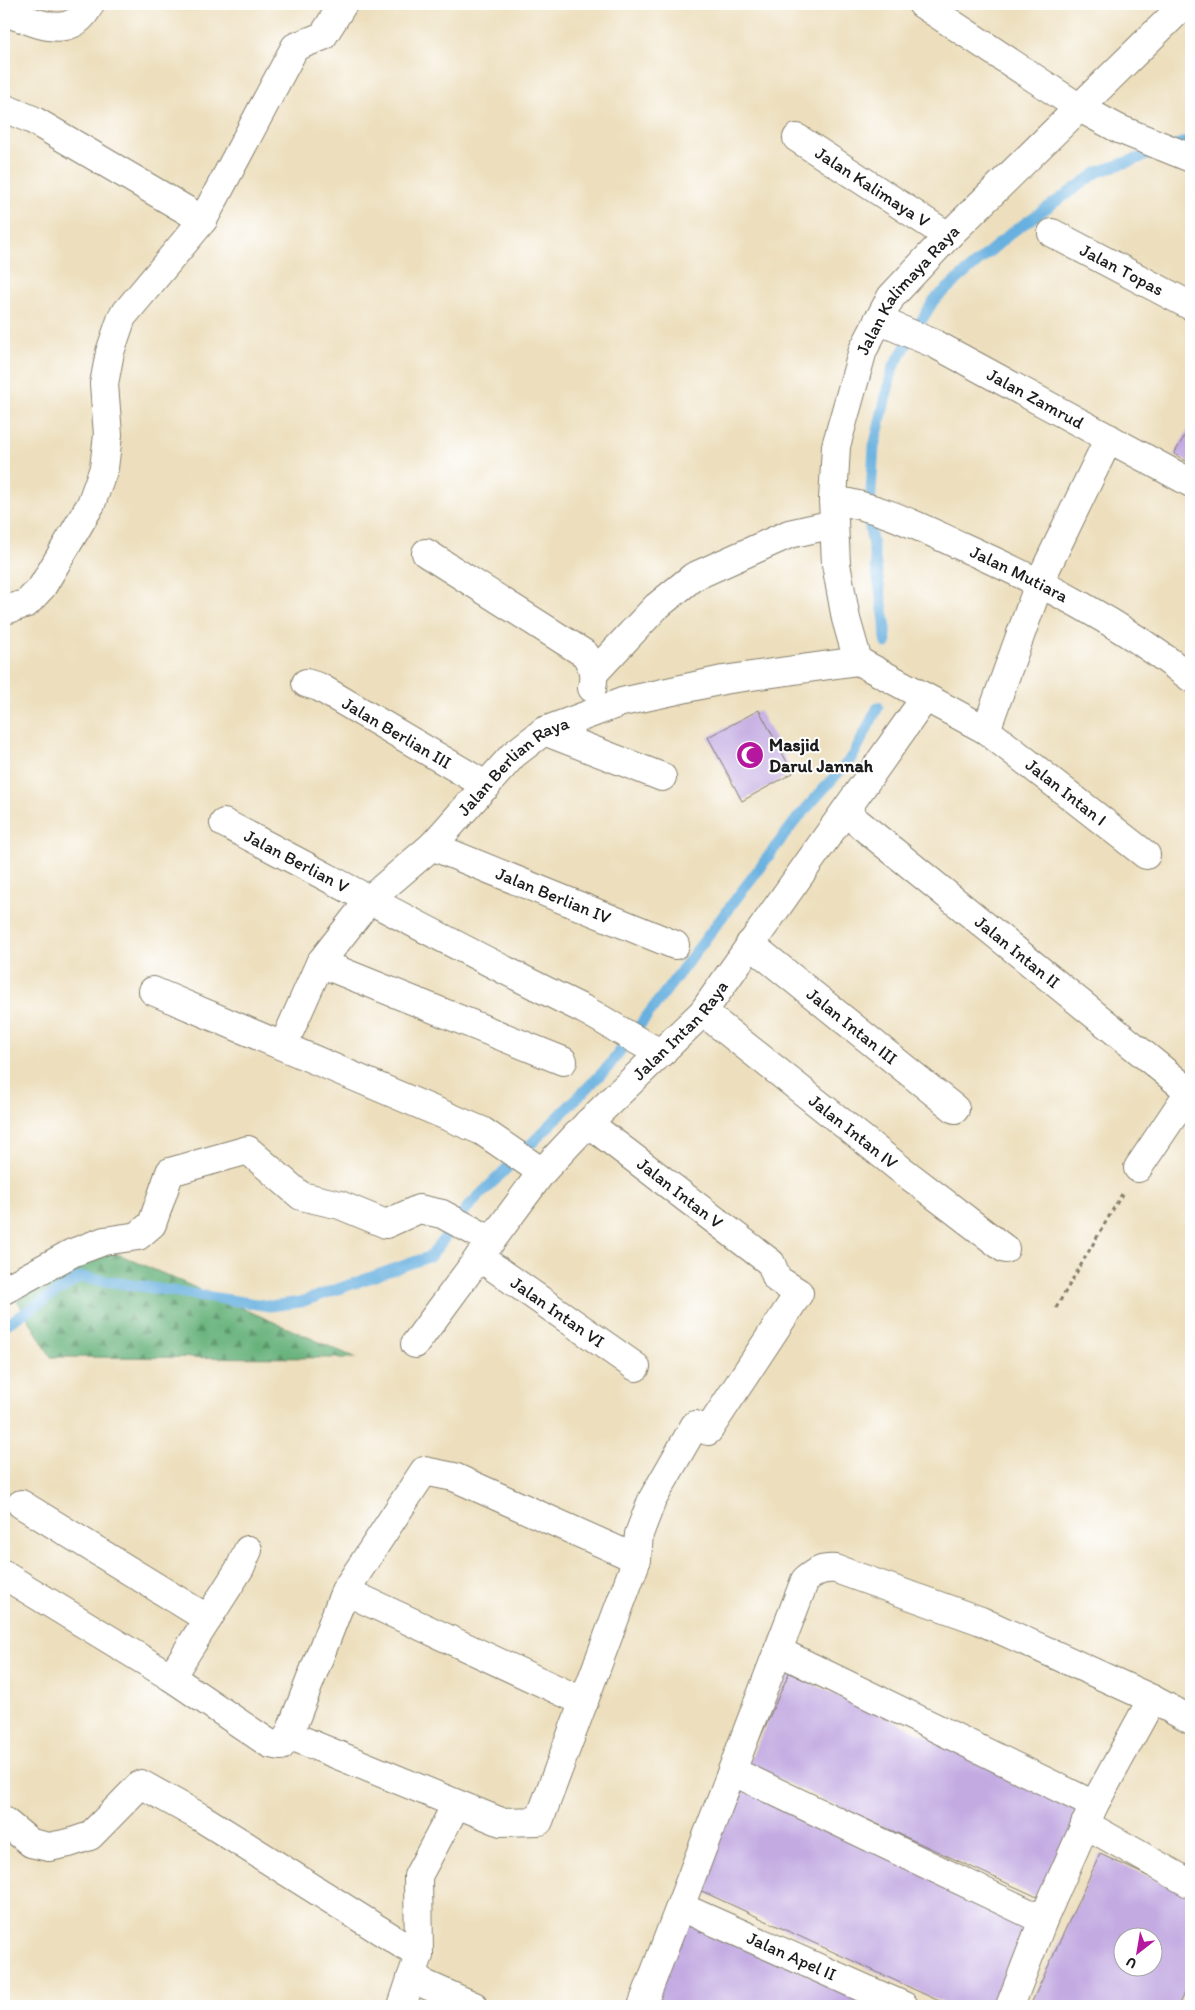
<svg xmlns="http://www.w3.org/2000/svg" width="1195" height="2010" viewBox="0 0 1195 2010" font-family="Itim,sans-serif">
	<defs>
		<pattern id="forest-firs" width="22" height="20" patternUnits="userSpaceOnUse" patternTransform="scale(1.25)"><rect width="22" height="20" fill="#67b27b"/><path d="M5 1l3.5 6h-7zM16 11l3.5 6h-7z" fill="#549064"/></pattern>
	</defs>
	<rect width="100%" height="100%" fill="#fff"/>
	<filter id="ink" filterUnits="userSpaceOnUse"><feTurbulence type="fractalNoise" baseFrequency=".02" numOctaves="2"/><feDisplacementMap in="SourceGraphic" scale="10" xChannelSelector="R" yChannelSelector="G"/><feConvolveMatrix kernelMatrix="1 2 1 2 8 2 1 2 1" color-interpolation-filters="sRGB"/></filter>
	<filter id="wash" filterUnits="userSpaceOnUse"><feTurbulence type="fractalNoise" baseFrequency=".0096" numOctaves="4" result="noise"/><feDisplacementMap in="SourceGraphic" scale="20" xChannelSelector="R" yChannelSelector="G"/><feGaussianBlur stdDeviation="1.12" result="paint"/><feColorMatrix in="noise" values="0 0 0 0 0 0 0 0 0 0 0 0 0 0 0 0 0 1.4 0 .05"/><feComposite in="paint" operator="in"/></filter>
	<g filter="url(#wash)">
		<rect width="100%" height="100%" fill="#eddfbd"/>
		<path fill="url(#forest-firs)" stroke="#42674c" d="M109,1250L356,1358L51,1357L17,1300Z"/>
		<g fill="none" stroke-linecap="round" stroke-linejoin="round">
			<path stroke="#68b0df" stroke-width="11" d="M886,643L885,622L869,522L874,447L893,367L934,300L1011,233L1098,172L1191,140
				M4,1326L80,1277L270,1306L301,1302L431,1256L467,1208L608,1067L796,820L853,756L878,707"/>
		</g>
		<g id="blocks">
			<path fill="#c3abe2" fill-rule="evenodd" d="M1191,425V464L1174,454Z
				M759,710L793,773L742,801L708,737Z
				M789,1673L1087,1809L1046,1901L748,1765Z
				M743,1785L1040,1923L1002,2006H950L695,1888Z
				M1100,1854L1191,1896V1978L1178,2006H1030ZM1122,1938H1152V1968H1122Z
				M686,1918L874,2006H645Z"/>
		</g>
	</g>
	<g filter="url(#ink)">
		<use href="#blocks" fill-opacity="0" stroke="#847e6c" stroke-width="1"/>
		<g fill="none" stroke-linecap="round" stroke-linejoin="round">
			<g stroke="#847e6c" stroke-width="30">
				<g id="minor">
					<path d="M922,4L1078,107L1119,129L1191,158"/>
					<path d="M4,12C36,22 71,43 90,4"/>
					<path d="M4,108L33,120L203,220L295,47L323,36L343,4"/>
					<path id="s1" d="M797,138L948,236"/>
					<path id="s2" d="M1052,233L1191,306"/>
					<path id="s3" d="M878,320L935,344L1191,483"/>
					<path id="s4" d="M833,500C881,507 917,526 961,546C1043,583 1120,622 1191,678"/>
					<path d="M426,553L585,654C593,665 595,675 592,688"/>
					<path d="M4,608L9,609L27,603L42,587L91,504L104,468L108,435L104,384L110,352L122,317L203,220"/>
					<path d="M594,673L656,607L693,577L789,534L834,524"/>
					<path id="s5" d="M306,683L319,687L487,786"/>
					<path d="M986,730L1040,581L1109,438"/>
					<path d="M544,731L662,777"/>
					<path id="s6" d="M845,812L1190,1092"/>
					<path id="s7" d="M224,823C343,885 461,950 583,1009C610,1023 634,1041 662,1053"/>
					<path id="s8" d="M432,846L675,945"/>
					<path id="s9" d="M1146,855L986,730L858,661L846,619L836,564L833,500L836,446L863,350L891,297L948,236L1185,4"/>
					<path id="s10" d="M750,944L955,1109"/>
					<path d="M320,963L563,1061"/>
					<path d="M153,991L482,1131L542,1172"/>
					<path id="s11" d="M703,1012L899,1168L1005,1249"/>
					<path id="s12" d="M283,1046L320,963L370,899L432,846L513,755L544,731L622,702L723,680L858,661"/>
					<path d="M1138,1168L1191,1089"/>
					<path id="s13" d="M479,1257L636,1367"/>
					<path d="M4,1290L72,1253L104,1241L138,1236L152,1224L170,1172L248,1150L301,1196L340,1205L386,1224L419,1209L442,1214L490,1240"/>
					<path id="s14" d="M415,1344L542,1172L588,1123L703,1012L925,698"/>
					<path d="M21,1504L208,1619"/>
					<path d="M4,1575L171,1677L270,1744L281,1746L289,1735L345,1591L424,1471L454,1477L637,1559"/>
					<path d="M345,1591L584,1702"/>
					<path d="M778,1651L1094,1805"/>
					<path d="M171,1677L240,1568L248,1550"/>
					<path d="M289,1735L501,1822L539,1821L637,1559L639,1534L652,1500L695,1425L708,1431L799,1293L777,1279L771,1263L588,1123"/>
					<path d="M732,1771L1043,1920"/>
					<path d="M4,1821L31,1843L49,1847L69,1843L90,1836L141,1784L200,1817L419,1955"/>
					<path d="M1085,1824L1191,1884"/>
					<path id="s15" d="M681,1907L904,2006"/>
					<path d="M411,1978L474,2006"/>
					<path d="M402,2006L419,1955L418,1876L456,1805"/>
					<path d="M642,2006L805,1580C816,1571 822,1568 836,1569L981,1621L1152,1699L1191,1720"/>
					<path d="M1010,2006L1043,1920L1094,1805L1152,1699"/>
				</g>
			</g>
			<path stroke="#847e6c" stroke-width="3" stroke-dasharray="4 4" stroke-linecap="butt" d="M1056,1308L1122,1194"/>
			<use href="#minor" stroke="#fff" stroke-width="28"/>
		</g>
	</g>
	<defs>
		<g id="mosque-disc" transform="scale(1.4375)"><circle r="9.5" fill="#b5179e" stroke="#fff"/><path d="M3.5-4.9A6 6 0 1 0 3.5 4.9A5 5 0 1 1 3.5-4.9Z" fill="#fff"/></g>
	</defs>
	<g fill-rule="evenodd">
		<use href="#mosque-disc" x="750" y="755"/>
	</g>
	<g text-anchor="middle" stroke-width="4" stroke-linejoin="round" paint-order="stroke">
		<g font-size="18" fill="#1c1c1c" stroke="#fff">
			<text dy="6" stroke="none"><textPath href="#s1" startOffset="90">Jalan Kalimaya V</textPath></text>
			<text dy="6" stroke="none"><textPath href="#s2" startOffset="79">Jalan Topas</textPath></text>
			<text dy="6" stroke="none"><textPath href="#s9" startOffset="741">Jalan Kalimaya Raya</textPath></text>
			<text dy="6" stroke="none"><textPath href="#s3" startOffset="176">Jalan Zamrud</textPath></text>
			<text dy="6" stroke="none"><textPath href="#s4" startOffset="201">Jalan Mutiara</textPath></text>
			<text dy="6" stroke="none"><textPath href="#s5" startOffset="104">Jalan Berlian III</textPath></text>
			<text dy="6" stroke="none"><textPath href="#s12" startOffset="369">Jalan Berlian Raya</textPath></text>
			<text transform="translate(1066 792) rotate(38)" y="6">Jalan Intan I</text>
			<text dy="6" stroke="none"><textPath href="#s7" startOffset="82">Jalan Berlian V</textPath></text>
			<text dy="6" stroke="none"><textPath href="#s8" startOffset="131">Jalan Berlian IV</textPath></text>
			<text dy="6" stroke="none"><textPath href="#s6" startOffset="222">Jalan Intan II</textPath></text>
			<text dy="6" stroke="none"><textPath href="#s10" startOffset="131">Jalan Intan III</textPath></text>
			<text dy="6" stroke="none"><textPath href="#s14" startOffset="412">Jalan Intan Raya</textPath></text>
			<text dy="6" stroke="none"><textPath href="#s11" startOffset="192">Jalan Intan IV</textPath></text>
			<text transform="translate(680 1193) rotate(38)" y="6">Jalan Intan V</text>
			<text dy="6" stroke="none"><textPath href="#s13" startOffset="96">Jalan Intan VI</textPath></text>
			<text dy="6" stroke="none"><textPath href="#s15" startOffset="121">Jalan Apel II</textPath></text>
		</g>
		<g font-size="18" font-weight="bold" fill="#1c1c1c" stroke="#fff" text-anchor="start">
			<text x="769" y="751">Masjid<tspan x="769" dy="21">Darul Jannah</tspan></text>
		</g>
	</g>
	<rect width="1195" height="2010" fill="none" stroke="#fff" stroke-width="20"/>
	<g transform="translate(1138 1952) rotate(211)"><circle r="24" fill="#ffffff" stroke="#a4a4a4"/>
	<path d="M0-4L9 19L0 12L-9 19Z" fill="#b5179e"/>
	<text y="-8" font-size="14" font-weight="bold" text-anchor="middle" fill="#1c1c1c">U</text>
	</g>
</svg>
